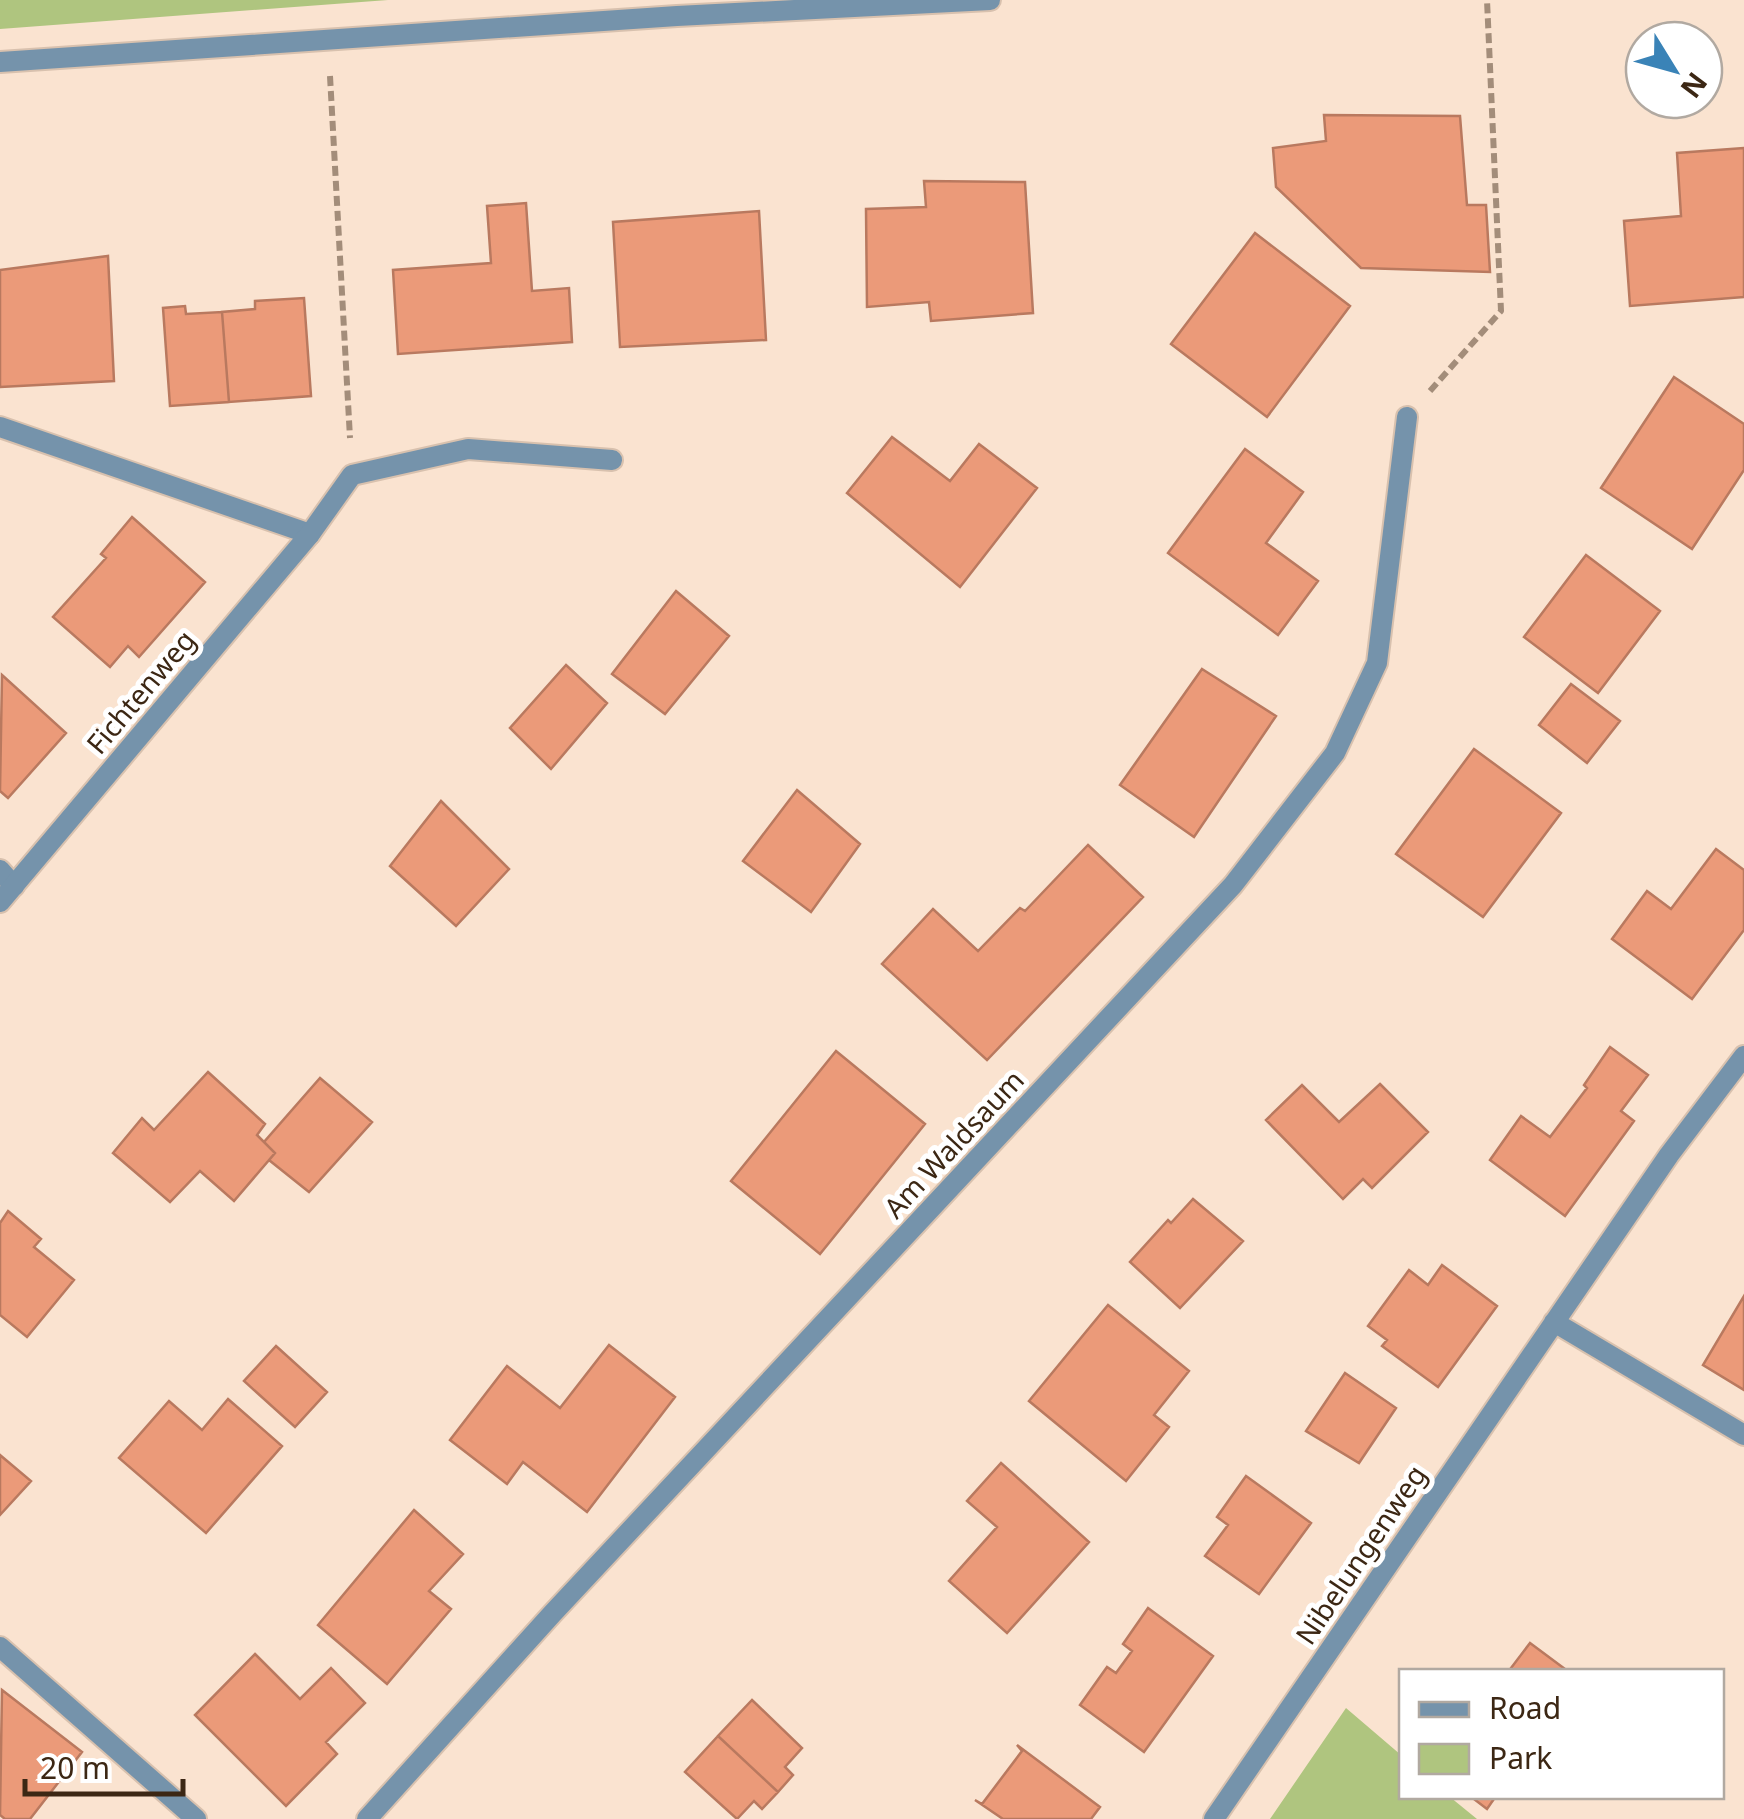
<svg xmlns="http://www.w3.org/2000/svg" width="1744" height="1819" viewBox="0 0 1744 1819" font-family="'Noto Sans',sans-serif">
	<rect width="100%" height="100%" fill="#fae3d0"/>
	<path fill="#afc57f" d="M0,0H388L0,29Z
		M1346,1708L1401,1755L1402,1796L1450,1797L1477,1819H1270Z"/>
	<path fill="#eb9a79" stroke="#b9795f" stroke-width="2.5" d="M1324,115L1460,116L1467,205H1486L1490,272L1361,268L1276,187L1273,148L1326,141Z
		M1744,148V297L1630,306L1624,221L1681,216L1677,153Z
		M924,181L1025,182L1033,313L931,321L929,302L867,307L866,209L926,207Z
		M526,203L532,291L569,288L572,342L398,354L393,270L491,263L487,206Z
		M759,211L766,340L620,347L613,222Z
		M1255,233L1350,306L1267,417L1171,344Z
		M108,256L114,381L0,387V270Z
		M304,298L311,396L229,402L222,312L255,309V301Z
		M185,306L186,314L222,312L229,402L170,406L163,308Z
		M1674,377L1744,424V470L1692,549L1601,488Z
		M892,437L950,481L979,444L1037,488L960,587L847,493Z
		M1245,449L1303,492L1266,543L1318,581L1278,635L1168,553Z
		M132,517L205,582L139,657L128,646L110,667L53,617L106,558L101,554Z
		M1586,555L1660,611L1598,693L1524,637Z
		M676,591L729,636L665,714L612,674Z
		M566,665L607,703L551,769L510,728Z
		M1202,669L1276,716L1194,837L1120,785Z
		M2,675L66,733L8,798L0,791Z
		M1571,684L1620,721L1587,763L1539,725Z
		M1474,749L1561,813L1483,917L1396,854Z
		M797,790L860,844L811,912L743,861Z
		M441,801L509,869L456,926L390,866Z
		M1088,845L1143,897L987,1060L882,964L933,909L978,951L1020,908L1025,911Z
		M1716,849L1744,870V930L1692,999L1612,939L1647,891L1671,909Z
		M1610,1047L1648,1075L1621,1111L1634,1121L1565,1216L1490,1160L1521,1116L1550,1137L1587,1088L1584,1085Z
		M836,1051L925,1124L820,1254L731,1181Z
		M208,1072L265,1124L257,1135L275,1153L234,1201L200,1171L170,1202L113,1153L142,1118L154,1130Z
		M320,1078L372,1122L309,1192L269,1160L275,1153L264,1142Z
		M1380,1084L1428,1132L1372,1188L1363,1179L1343,1199L1266,1120L1302,1085L1339,1122Z
		M1193,1199L1243,1241L1180,1308L1130,1262L1168,1220L1171,1223Z
		M8,1211L41,1239L34,1247L74,1280L27,1337L0,1315V1223Z
		M1442,1265L1497,1306L1438,1387L1382,1346L1387,1340L1368,1326L1409,1270L1428,1285Z
		M1744,1296V1390L1703,1365Z
		M1108,1305L1189,1371L1154,1415L1169,1427L1126,1481L1029,1401Z
		M609,1345L675,1397L587,1512L523,1462L507,1484L450,1440L507,1366L560,1408Z
		M276,1346L327,1392L295,1427L244,1381Z
		M1345,1373L1396,1408L1359,1463L1306,1431Z
		M228,1399L282,1446L206,1533L119,1458L169,1401L202,1430Z
		M0,1455L31,1481L0,1515Z
		M1001,1463L1089,1542L1007,1633L949,1581L997,1527L967,1501Z
		M1246,1476L1311,1523L1259,1594L1205,1556L1228,1525L1217,1517Z
		M414,1510L463,1554L429,1591L451,1609L387,1684L318,1625Z
		M1148,1608L1213,1656L1144,1752L1080,1705L1107,1667L1116,1673L1132,1651L1123,1644Z
		M1530,1643L1569,1672H1508Z
		M255,1654L300,1699L331,1668L365,1703L326,1742L337,1754L286,1806L195,1715Z
		M2,1690L82,1752L30,1819H5L0,1815Z
		M752,1700L802,1748L785,1767L793,1775L778,1792L718,1736Z
		M718,1736L778,1792L762,1809L754,1801L737,1819L685,1772Z
		M1017,1745L1100,1807L1091,1819H1003L975,1800L982,1804L1022,1751Z
		M1470,1796H1496L1487,1809Z"/>
	<g fill="none" stroke-linecap="round" stroke-linejoin="round">
		<g stroke="#d8c1ae" stroke-width="24">
			<path id="service" d="M0,427L310,534
				M0,870L14,886"/>
		</g>
		<g stroke="#d8c1ae" stroke-width="24">
			<path id="minor" d="M0,62L677,16L990,0
				M0,902L310,534L352,475L468,449L612,460
				M1554,1322L1744,1435
				M0,1647L196,1819
				M367,1819L552,1614L1233,885L1335,753L1377,663L1407,417
				M1214,1819L1669,1155L1744,1056"/>
		</g>
		<path stroke="#a38d7a" stroke-width="6" stroke-dasharray="10 5" stroke-linecap="butt" d="M330,76L350,438
			M1430,391L1501,311L1487,0"/>
		<use href="#service" stroke="#7593ab" stroke-width="20"/>
		<use href="#minor" stroke="#7593ab" stroke-width="20"/>
	</g>
	<g text-anchor="middle" stroke-width="10" stroke-linejoin="round" paint-order="stroke">
		<g font-size="28" fill="#3c2714" stroke="#fff">
			<text transform="translate(141 692) rotate(-50)" y="10">Fichtenweg</text>
			<text transform="translate(954 1144) rotate(-47)" y="10">Am Waldsaum</text>
			<text transform="translate(1361 1555) rotate(-56)" y="10">Nibelungenweg</text>
		</g>
	</g>
	<rect x="1399" y="1669" width="325" height="130" fill="#ffffff" stroke="#b1a9a1" stroke-width="2.5"/>
	<rect x="1419" y="1702" width="50" height="15" fill="#7593ab" stroke="#b1a9a1" stroke-width="2.5"/>
	<text x="1489" y="1719" font-size="30" fill="#3c2714">Road</text>
	<rect x="1419" y="1744" width="50" height="30" fill="#afc57f" stroke="#b1a9a1" stroke-width="2.5"/>
	<text x="1489" y="1769" font-size="30" fill="#3c2714">Park</text>
	<g transform="translate(1674 70) rotate(127)"><circle r="48" fill="#ffffff" stroke="#b1a9a1" stroke-width="2.5"/>
	<path d="M0-8L18 38L0 25L-18 38Z" fill="#3a83b7"/>
	<text y="-15" font-size="28" font-weight="bold" text-anchor="middle" fill="#3c2714">N</text>
	</g>
	<path d="M25 1779v15h158v-15" fill="none" stroke="#3c2714" stroke-width="5"/>
	<text x="40" y="1779" font-size="30" fill="#3c2714" stroke="#ffffff" stroke-width="8" paint-order="stroke">20 m</text>
</svg>
